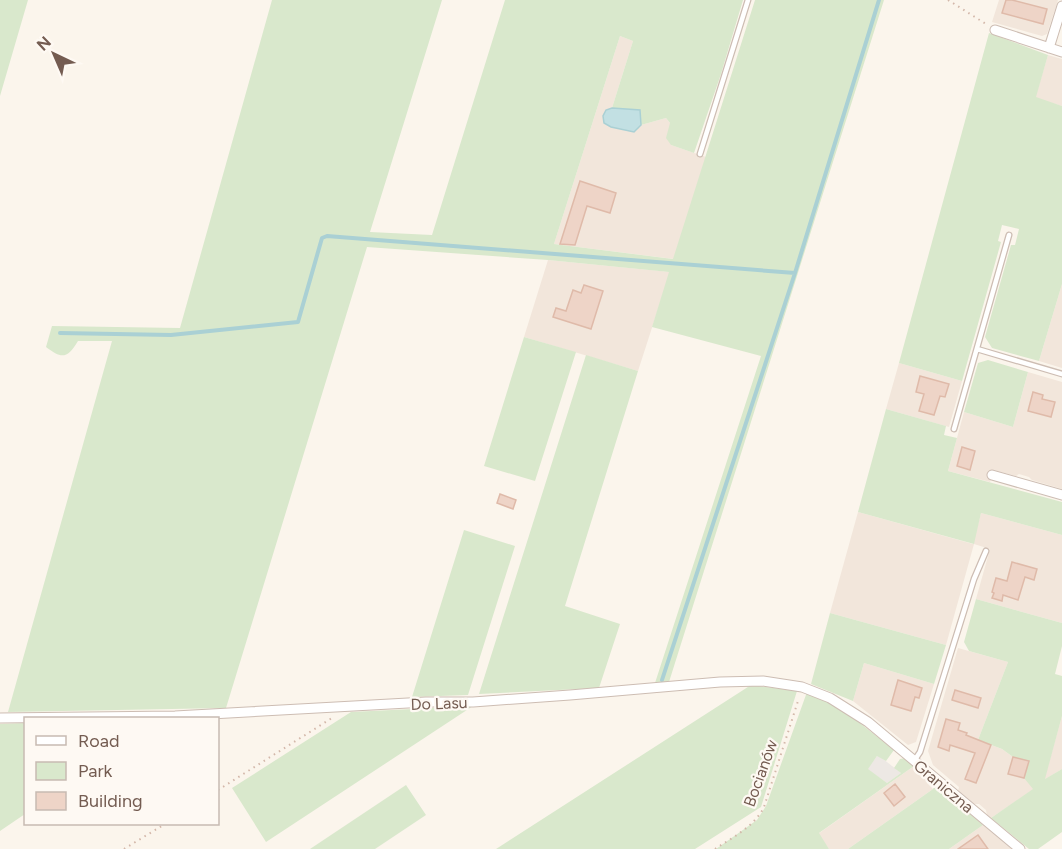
<svg xmlns="http://www.w3.org/2000/svg" width="1062" height="849" viewBox="0 0 1062 849" font-family="Figtree,sans-serif">
	<rect width="100%" height="100%" fill="#fbf5ec"/>
	<path fill="#f2e6db" d="M999,0H1058L1047,34L1042,36L992,22Z
		M620,36L633,41L612,108L606,110L604,123L611,127L634,132L641,125L666,118L670,123L671,145L706,157L674,259L554,244Z
		M1048,55L1062,59V106L1035,98Z
		M548,260L670,272L638,371L524,337Z
		M1062,284V368L1039,361Z
		M899,363L962,381L949,427L886,409Z
		M1028,372L1062,382V489L1032,480L1029,477L1019,474L1016,476L994,470L990,482L948,471L964,412L1013,427Z
		M858,512L973,544L981,513L1062,535V623L976,599L990,549L974,544L946,645L830,613Z
		M958,648L1008,662L978,740L1002,749L1013,757L1034,789L991,818L987,815L986,810L979,804H974L958,791L959,787L933,765L928,751Z
		M864,663L934,684L916,742L908,745L853,701Z
		M1062,716V769L1044,780Z
		M914,766L929,779L927,783L933,789L848,849H829L818,834Z
		M983,825L1014,849H949Z"/>
	<path fill="#ede8e4" d="M878,755L901,773L887,783L867,769Z"/>
	<path fill="#d9e8cc" d="M0,0H28L0,96Z
		M272,0H442L370,232L432,235L505,0H743L721,74L694,153L671,145L666,138L670,123L666,118L641,125L640,110L612,108L633,41L620,36L554,244L673,259L755,0H884L669,682L655,683L761,356L652,327L669,272L548,260L367,247L226,708L8,712L112,341H78C67,359 62,359 46,347L52,326L180,328Z
		M989,33L1048,55L1036,97L1062,106V284L1039,361L992,348L985,337L1011,245H1015L1019,229L1002,225L998,241L1001,242L962,381L899,363Z
		M524,337L576,352L535,481L484,466Z
		M586,355L638,371L565,606L620,624L599,688L479,694Z
		M988,360L1028,372L1013,427L964,412L978,363Z
		M886,409L946,426L944,435L957,438L948,471L1062,502V535L981,513L974,544L858,512Z
		M464,530L515,546L468,695L412,697Z
		M976,599L1062,623V646L1055,674L1062,676V716L1045,779L1062,769V832L1038,849H1029L991,818L1033,789L1024,778L1028,762L1013,757L1002,749L978,740L1008,662L969,651L964,642Z
		M830,613L946,645L934,684L864,663L853,701L811,684Z
		M751,685L797,691L761,807L695,849H496Z
		M807,692L837,705L894,750L886,761L877,756L868,769L887,783L901,773L894,768L900,759L905,758L914,766L819,833L829,849H716L757,820L766,806Z
		M473,706L266,842L232,788L351,712Z
		M25,723V814L0,831V724Z
		M936,784L983,825L949,849H848L933,789Z
		M406,785L426,815L375,849H310Z"/>
	<path fill="#c2e0e3" stroke="#aad0d4" stroke-width="1.5" d="M612,108L640,110L641,125L634,132L611,127L604,123L603,116L606,110Z"/>
	<g fill="none" stroke-linecap="round" stroke-linejoin="round">
		<path stroke="#aad0d4" stroke-width="4" d="M60,333L171,335L298,322L322,238L327,236L795,273
			M662,680L795,273L879,0"/>
	</g>
	<path fill="#eed4c7" stroke="#dfbaa9" stroke-width="1.5" d="M1006,0H1012L1047,9L1043,24L1002,13Z
		M580,181L616,193L610,213L587,206L575,245L560,244Z
		M584,285L603,291L591,329L553,317L556,308L566,311L573,290L581,293Z
		M920,376L949,384L945,397L940,396L934,415L919,411L924,394L916,392Z
		M1033,392L1043,395L1042,399L1055,402L1051,417L1028,411Z
		M962,447L975,451L970,470L957,466Z
		M500,494L516,500L513,509L497,503Z
		M1012,562L1037,569L1034,580L1025,577L1018,600L1003,595L1002,601L992,598L994,593L992,592L996,578L1007,581Z
		M898,680L922,688L919,698L915,697L911,711L891,705Z
		M955,690L981,698L978,708L952,700Z
		M946,719L960,723L958,730L967,733L966,735L991,745L976,783L965,779L975,753L950,745L949,751L938,747Z
		M1013,757L1029,761L1024,778L1008,774Z
		M895,784L905,797L894,806L884,793Z
		M978,835L988,849H958Z"/>
	<g fill="none" stroke-linecap="round" stroke-linejoin="round">
		<g stroke="#cdbdb3" stroke-width="7">
			<path id="lane" d="M700,154L748,0
				M977,349L1062,374
				M954,429L1009,235
				M914,761L920,752L974,579L986,551"/>
		</g>
		<g stroke="#cdbdb3" stroke-width="11">
			<path id="street" d="M995,30L1062,52
				M1049,48L1062,6
				M992,475L1062,495
				M0,718L175,716L426,702H473L570,695L720,682L763,681L802,687L830,698L868,722L1020,849"/>
		</g>
		<path stroke="#d3b7a9" stroke-width="2" stroke-dasharray="1.5 4.5" stroke-linecap="butt" d="M948,0L986,24
			M218,790L332,718
			M124,849L165,824
			M715,849C733,837 754,827 764,807L799,698"/>
		<use href="#lane" stroke="#fff" stroke-width="4.5"/>
		<use href="#street" stroke="#fff" stroke-width="9"/>
	</g>
	<g text-anchor="middle" stroke-width="4.5" stroke-linejoin="round" paint-order="stroke">
		<g font-size="16" fill="#745c51" stroke="#fef9f3">
			<text transform="translate(439 703) rotate(-2)" y="6">Do Lasu</text>
			<text transform="translate(760 773) rotate(-70)" y="6">Bocianów</text>
			<text transform="translate(944 786) rotate(40)" y="6">Graniczna</text>
		</g>
	</g>
	<rect x="24" y="717" width="195" height="108" fill="#fef9f3" stroke="#c7bab2" stroke-width="1.5"/>
	<rect x="36" y="736" width="30" height="9" fill="#ffffff" stroke="#c7bab2" stroke-width="1.5"/>
	<text x="78" y="747" font-size="18" fill="#745c51">Road</text>
	<rect x="36" y="762" width="30" height="18" fill="#d9e8cc" stroke="#c7bab2" stroke-width="1.5"/>
	<text x="78" y="777" font-size="18" fill="#745c51">Park</text>
	<rect x="36" y="792" width="30" height="18" fill="#eed4c7" stroke="#c7bab2" stroke-width="1.5"/>
	<text x="78" y="807" font-size="18" fill="#745c51">Building</text>
	<g transform="translate(54 54) rotate(316)" stroke="#fef9f3" stroke-width="4.5" paint-order="stroke">
	<path d="M0-4.5L10 22L0 15L-10 22Z" fill="#745c51"/>
	<text y="-9" font-size="16" font-weight="bold" text-anchor="middle" fill="#745c51">N</text>
	</g>
</svg>
